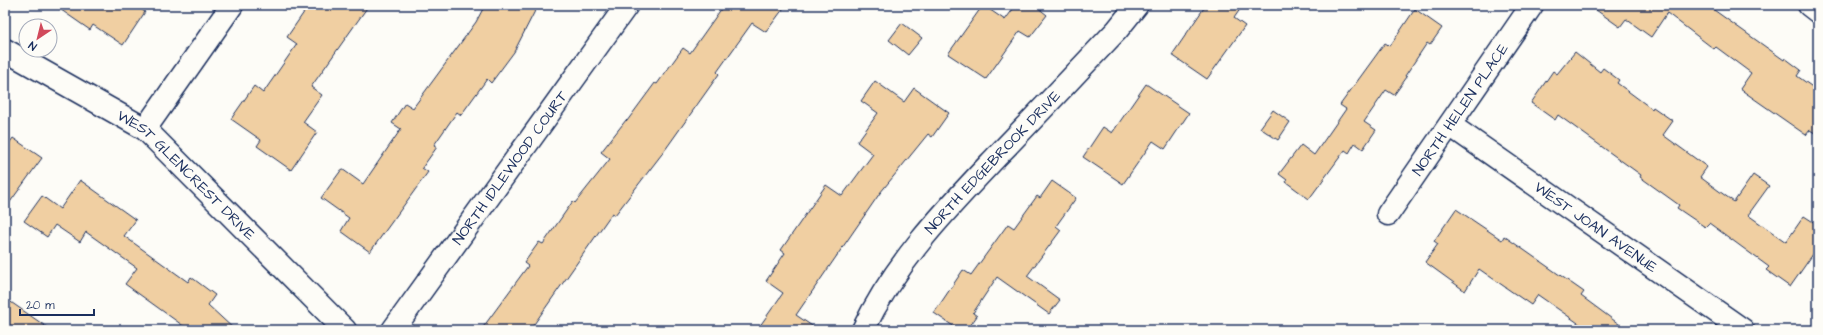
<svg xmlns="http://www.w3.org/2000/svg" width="1823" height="335" viewBox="0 0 1823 335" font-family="'Architects Daughter',sans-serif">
	<rect width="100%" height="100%" fill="#fdfcf7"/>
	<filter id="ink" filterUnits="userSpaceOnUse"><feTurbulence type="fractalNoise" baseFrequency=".025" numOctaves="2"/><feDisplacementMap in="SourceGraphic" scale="8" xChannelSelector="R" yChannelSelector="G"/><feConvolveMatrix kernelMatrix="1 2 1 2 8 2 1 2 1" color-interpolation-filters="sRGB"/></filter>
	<g filter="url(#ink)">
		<path fill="#f0cfa2" stroke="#1b2f5e" d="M54,5H135L145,12L123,45L93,25L90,30Z
			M309,5H369L311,87L322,95L303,122L317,132L291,170L257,146L261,140L231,119L254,86L263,93L297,44L287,37Z
			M485,5H538L514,52L491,83L487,79L461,115L457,112L434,145L437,147L422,168L428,172L370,252L341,231L349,218L321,198L342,169L363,184L401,129L392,123L405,103L413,108L476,22Z
			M724,5H786L766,32L752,23L717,72L719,74L665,150L615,215L612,213L530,330H481L528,266L524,263L539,242L543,244L573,201L575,203L610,159L601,152L626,120L627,121L655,83L657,84L683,48L690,53Z
			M983,5L1005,20L1016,5H1038L1037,7L1047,15L1030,37L1020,31L986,79L948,54Z
			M1206,5H1243L1234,18L1245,26L1207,79L1172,55Z
			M1589,5H1707L1784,60L1785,58L1801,70L1797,76L1818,91V135L1810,130L1806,135L1740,89L1751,73L1716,47L1714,49L1667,13L1651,37L1626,19L1620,27Z
			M1415,9L1442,28L1430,45L1427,43L1405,76L1407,77L1394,95L1386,90L1364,122L1376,130L1363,149L1355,143L1349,153L1345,150L1309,199L1286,182L1287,180L1279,174L1301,145L1314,155L1346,109L1340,105L1385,43L1390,46Z
			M902,23L922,38L908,55L889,40Z
			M1575,52L1600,72L1603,68L1619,80L1617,83L1652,109L1653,107L1673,121L1663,135L1707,167L1700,177L1734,202L1753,175L1769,186L1748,215L1786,242L1804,216L1818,225V247L1790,287L1766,270L1769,267L1709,223L1705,227L1677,208L1679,205L1640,177L1641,175L1558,115L1555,120L1531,103L1553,71L1557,74Z
			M875,81L904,102L914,88L949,113L932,137L928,134L880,193L796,315L818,330H757L783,293L766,281L785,253L781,250L826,185L842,196L873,154L857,142L878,113L861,101Z
			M1146,84L1189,113L1165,149L1153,141L1123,184L1083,157L1103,127L1112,133Z
			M1273,110L1290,122L1278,140L1260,128Z
			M13,138L42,158L5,209V149Z
			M80,180L136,220L124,236L188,282L191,277L215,295L208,305L235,330H189L125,284L137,268L86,232L80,242L55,225L47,237L24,221L42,196L60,209Z
			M1052,181L1076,198L1056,226L1061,230L1027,276L1060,300L1049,314L997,277L973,313L977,316L967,330H959L934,313L963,270L971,275L1008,224L1014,228L1037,196L1040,198Z
			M1456,209L1502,240L1504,236L1584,292L1581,296L1627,330H1588L1538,295L1531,305L1479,269L1465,291L1425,262L1438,244L1434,241Z
			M5,298L51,330H5Z"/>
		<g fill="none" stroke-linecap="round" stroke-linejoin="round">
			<g stroke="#1b2f5e" stroke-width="25">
				<g id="minor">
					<path d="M1809,5L1818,12"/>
					<path id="s1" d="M5,50L145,129L345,330"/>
					<path id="s2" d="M1450,125L1743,330"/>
					<path d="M145,129L232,5"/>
					<path id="s3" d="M1388,214L1532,5"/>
					<path id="s4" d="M393,330L627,5"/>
					<path id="s5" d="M863,330C896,261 946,210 998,155C1038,114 1077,72 1117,30L1137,5"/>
				</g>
			</g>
			<use href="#minor" stroke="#fdfcf7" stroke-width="22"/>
		</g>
	</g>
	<g text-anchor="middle" stroke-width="3.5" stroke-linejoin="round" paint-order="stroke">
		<g font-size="15" fill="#1b2f5e" stroke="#fdfcf7">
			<text dy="5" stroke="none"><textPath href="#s3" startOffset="127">NORTH HELEN PLACE</textPath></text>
			<text dy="5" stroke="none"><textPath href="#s5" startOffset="213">NORTH EDGEBROOK DRIVE</textPath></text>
			<text dy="5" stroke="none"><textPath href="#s4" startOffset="200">NORTH IDLEWOOD COURT</textPath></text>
			<text dy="5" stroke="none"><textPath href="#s1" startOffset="222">WEST GLENCREST DRIVE</textPath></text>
			<text dy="5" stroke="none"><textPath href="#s2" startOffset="178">WEST JOAN AVENUE</textPath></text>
		</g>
	</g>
	<rect width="1823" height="335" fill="none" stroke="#fdfcf7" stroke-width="20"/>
	<rect x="10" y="10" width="1803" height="315" fill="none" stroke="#1b2f5e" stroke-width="1.5" filter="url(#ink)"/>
	<g transform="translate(38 38) rotate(215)"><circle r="19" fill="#fdfcf7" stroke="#a3aaba"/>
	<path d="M0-3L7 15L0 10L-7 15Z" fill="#d1495b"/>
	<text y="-6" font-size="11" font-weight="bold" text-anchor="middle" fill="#1b2f5e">N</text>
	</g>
	<path d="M20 309v6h74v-6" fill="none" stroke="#1b2f5e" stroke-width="2"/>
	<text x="26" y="309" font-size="12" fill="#1b2f5e" stroke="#fdfcf7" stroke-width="3" paint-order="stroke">20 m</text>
</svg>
